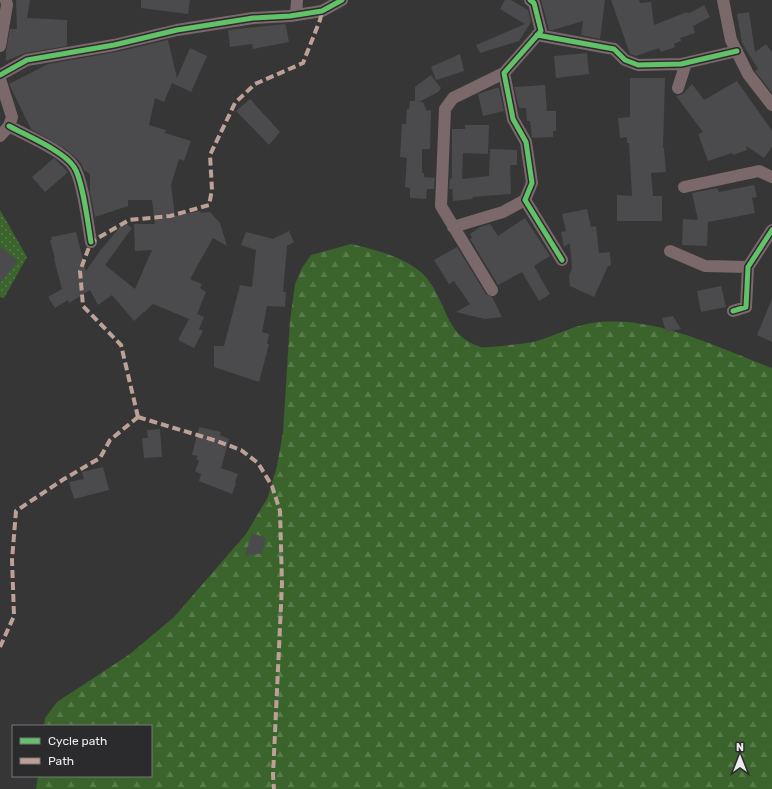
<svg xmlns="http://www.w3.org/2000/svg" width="772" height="789" viewBox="0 0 772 789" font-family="Rubik,sans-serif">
	<defs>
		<pattern id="forest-firs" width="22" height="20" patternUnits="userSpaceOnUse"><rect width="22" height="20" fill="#3a642c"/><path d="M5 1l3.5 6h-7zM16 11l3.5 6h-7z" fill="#577a4b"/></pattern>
		<pattern id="park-dots" width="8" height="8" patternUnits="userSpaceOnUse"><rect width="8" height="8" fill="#3a642c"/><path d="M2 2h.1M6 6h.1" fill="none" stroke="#577a4b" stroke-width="1.8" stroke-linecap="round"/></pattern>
	</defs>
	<rect width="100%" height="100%" fill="#363637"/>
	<path fill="url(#forest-firs)" d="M351,244C374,249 408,258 425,276C447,301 445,337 481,347C487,348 495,346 502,346C514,344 528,344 540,340C558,334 574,326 592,323C653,314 716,347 772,368V789H36L38,776H151V726H44L45,718L57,702L130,654L174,617L246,534L268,497L277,466L283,432L290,321L295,284L302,268L311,255Z"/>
	<path fill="url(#park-dots)" d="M0,210L27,257L4,298L0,297Z"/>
	<path fill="#4b4a4c" d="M16,0H30L27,18L67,20V46L25,53L6,61V51L10,29H17Z
		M141,0H190L188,14L141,8Z
		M505,0H511L528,10L531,22L519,41L480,53L476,45L525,24L500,9Z
		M541,0H605L600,39L581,35L583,21L553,30H549Z
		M611,0H639L640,3L651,2L654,25L687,12L688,14L704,5L710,17L693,26L695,33L680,38L681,41L674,44L675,47L661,52L659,48L636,56L630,54Z
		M749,12L755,52L766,44L772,52V93L755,71L758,69L742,43L737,14Z
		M285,24L286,26L289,42L253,49L252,44L230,47L228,30Z
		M168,40L177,78L190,48L207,56L191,92L172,83L164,102L155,98L149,125L166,130L165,133L191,141L184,161L179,159L171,185L175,216L200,211L201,213L210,212L220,223L227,246L213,238L190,279L202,284L200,288L206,292L197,314L204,317L199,329L203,331L194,348L178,340L189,319L153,304L134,321L112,295L98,305L90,290L69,303L68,300L55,308L48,297L62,289L54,259H55L50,240H52L51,237L76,232L86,271L100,251L124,222L132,228L105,265L135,289L152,250L135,251L134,224H155L152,200H128V206L95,217L90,192V174L84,170L80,162L67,150L31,129L9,84L48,64L116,52Z
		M587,53L589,74L556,78L554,56Z
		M460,54L464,71L436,80L431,67Z
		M431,75L441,88L438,92L419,102H423L427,111L431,110L430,149H422V173H424V177L435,178L434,189H427L426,199L410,198V188L405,187L407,158L400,157L402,124H406L407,109H409L410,101H415V87Z
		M630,78H665L663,148H664L666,172L651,173L653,196H662V221H617V195L632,196L629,143H627V137L620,138L618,118L630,117Z
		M737,81L772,131V147L764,158L746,146L747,150L733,155L732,153L708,161L698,134L703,132L676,96L683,94L692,84L704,100Z
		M545,85L547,111H556V131H553V137L532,138L530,121H527L526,108H519L514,87Z
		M496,88H499L504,111L483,116L478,94Z
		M250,99L280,132L269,145L236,111Z
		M465,125H489L488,154L463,153L462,179L489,176L490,149L517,150V165H510L511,194L472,197L473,199L453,201L452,185V189H449L450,178L452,179V129H465Z
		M54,158L68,172L45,192L32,177Z
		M754,185L757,197L752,198L755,213L708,222L707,246L682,245L683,219L698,220L692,193L717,188L719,192Z
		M587,209L591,227L596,226L599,253L610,252L611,266H608L594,297L570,286L569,276L572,268L570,243L564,247L561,232L566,231L562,214Z
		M525,218L550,256L534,266L550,294L539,301L522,272L498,285L470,239L472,238L470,234L480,227L490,224L498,236Z
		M289,231L294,242L287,246L283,292H286L285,307L267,306L262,332L269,334L267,344H269L259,382L214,367V346H224L240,285L252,287L256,250L241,245L246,232L273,239Z
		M0,246L18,261L0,283Z
		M457,247L486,294L492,297L502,317L485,319L456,312L470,304L454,281L449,284L434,260Z
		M721,286L726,307L701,312L697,291Z
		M772,299V342L757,335Z
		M673,316L681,329L666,332L662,318Z
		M199,427L221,432L220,435L229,439L221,468L238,474L235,482L236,484L232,494L199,481L201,474L195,471L199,461L196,459L198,456L192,455Z
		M160,429L162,457L144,458L142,438H148L147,430Z
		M103,467L109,490L74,499L69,482L84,479L82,472Z
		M252,533L266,538L262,553L245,556Z"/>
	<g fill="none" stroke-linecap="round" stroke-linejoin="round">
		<path stroke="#7b686b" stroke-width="12" d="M530,0L534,3L541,31L504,73L513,119L526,142L532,183L525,200L562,260
			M723,0L731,40L748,74L772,105
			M296,15L297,0
			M537,35L614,49L625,60L638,65L681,64L737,51
			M0,46L7,5L6,0
			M0,75L27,60L114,45L177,30L253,18L290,16L322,11L342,0
			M0,79L12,117L9,126L0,136
			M678,88L686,63
			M9,126C27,136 64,151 74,167C83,180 88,225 91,242
			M684,187L759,171L772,177
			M453,227L503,212L525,200
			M670,251L705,266L748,267
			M492,290L441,206L445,109L453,98L504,73
			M733,311L746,307L748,267L772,230"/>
		<path stroke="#bda197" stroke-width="4" stroke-dasharray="8 4" stroke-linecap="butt" d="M138,417L121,345L83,306L80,271L91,242L129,220L170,216L209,205L212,190L210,155L235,103L255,84L303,63L320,20L322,11
			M138,417L217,441L241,450L258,463L272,486L280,511L282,584L273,775L274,789
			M0,647L14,616L12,560L16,511L64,479L100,458L110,440L138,417"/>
		<g stroke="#2b2b2e" stroke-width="8">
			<path id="cycleway" d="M530,0L534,3L541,31L504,73L513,119L526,142L532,183L525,200L562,260
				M537,35L614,49L625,60L638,65L681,64L737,51
				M0,75L27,60L114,45L177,30L253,18L290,16L322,11L342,0
				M9,126C27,136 64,151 74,167C83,180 88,225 91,242
				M733,311L746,307L748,267L772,230"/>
		</g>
		<use href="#cycleway" stroke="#61c268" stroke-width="5"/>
	</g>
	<rect x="12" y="725" width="140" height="52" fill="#2b2b2e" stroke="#78787b"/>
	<rect x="20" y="738" width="20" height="6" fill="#61c268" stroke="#78787b"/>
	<text x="48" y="745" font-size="12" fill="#ececee">Cycle path</text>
	<rect x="20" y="758" width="20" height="6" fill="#bda197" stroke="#78787b"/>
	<text x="48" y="765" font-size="12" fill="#ececee">Path</text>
	<g transform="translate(740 757)" stroke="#2b2b2e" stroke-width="3" paint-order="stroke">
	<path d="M0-3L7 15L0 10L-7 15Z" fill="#ececee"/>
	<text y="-6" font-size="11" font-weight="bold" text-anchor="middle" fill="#ececee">N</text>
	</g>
</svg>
